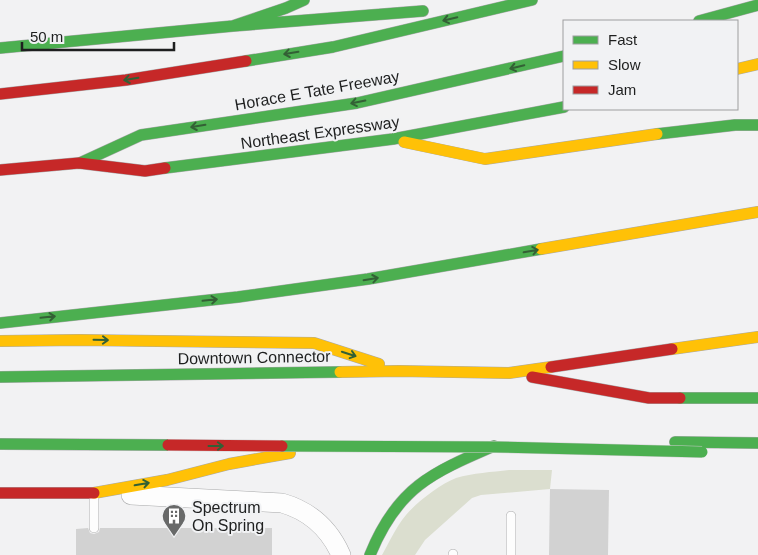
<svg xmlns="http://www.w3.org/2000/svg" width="758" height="555" viewBox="0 0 758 555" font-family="Arial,sans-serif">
	<rect width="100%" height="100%" fill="#f2f2f3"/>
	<path fill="#dbdecf" d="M509,470H552L550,489L481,495L472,498L425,540L415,555H382C390,541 396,527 406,515C417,502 440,484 456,478C473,473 492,472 509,470Z"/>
	<path fill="#d2d2d2" d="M550,489L609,490L608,555H549Z
		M88,528L90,533L94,534L99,532L100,528H272V555H76V529Z"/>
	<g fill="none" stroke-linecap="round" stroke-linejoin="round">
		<g stroke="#a8a9aa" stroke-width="10">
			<path id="lane" d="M511,516V555
				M94,528V495
				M453,555V554"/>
		</g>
		<g stroke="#a8a9aa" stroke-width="20">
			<path id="street" d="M131,495L282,503C310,511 329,528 341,555"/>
		</g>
		<g stroke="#a8a9aa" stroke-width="12">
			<path id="fast" d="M699,21L758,5
				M233,26L423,11
				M0,48L233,26L286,8L304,0
				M246,61L333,47L532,0
				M657,134L735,125H758
				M80,163L141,135L357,103L564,56
				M165,168L393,139L564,107
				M0,323L238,297L368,279L541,249
				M0,377L340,372
				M680,398H758
				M675,442L758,443
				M0,444L168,445
				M370,555C397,488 431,473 494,446"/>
		</g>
		<g stroke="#a8a9aa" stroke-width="12">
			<path id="slow" d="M737,69L758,64
				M404,142L485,159L657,134
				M541,249L758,212
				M0,341L79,340L314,343L379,364
				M672,349L758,337
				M340,372L399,371L509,373L551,367
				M94,493L167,480L229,464L290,453"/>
		</g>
		<g stroke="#a8a9aa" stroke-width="12">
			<path id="jam" d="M0,94L126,80L246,61
				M0,170L79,163L145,171L165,168
				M551,367L672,349
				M532,377L649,398H680
				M0,493H94"/>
		</g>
		<use href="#lane" stroke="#fdfdfd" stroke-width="9"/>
		<use href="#street" stroke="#fdfdfd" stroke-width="19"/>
		<use href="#fast" stroke="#4caf50" stroke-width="11"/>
		<use href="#slow" stroke="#ffc107" stroke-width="11"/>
		<use href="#jam" stroke="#c62828" stroke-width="11"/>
		<g stroke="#cdcdce" stroke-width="12" stroke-linecap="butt">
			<path id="fast-bridge" d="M282,446L496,447L702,452"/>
		</g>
		<g stroke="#cdcdce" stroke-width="12" stroke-linecap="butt">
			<path id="jam-bridge" d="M168,445L282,446"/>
		</g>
		<use href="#fast-bridge" stroke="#4caf50" stroke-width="11"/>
		<use href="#jam-bridge" stroke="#c62828" stroke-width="11"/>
	</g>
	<defs><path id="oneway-shaft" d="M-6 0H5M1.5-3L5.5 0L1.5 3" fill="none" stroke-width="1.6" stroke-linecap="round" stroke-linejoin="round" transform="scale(1.25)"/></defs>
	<g stroke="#336035">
		<use href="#oneway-shaft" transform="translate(450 19) rotate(167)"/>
		<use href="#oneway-shaft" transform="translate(291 53) rotate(171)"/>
		<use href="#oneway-shaft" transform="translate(517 67) rotate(167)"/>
		<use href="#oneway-shaft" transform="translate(131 79) rotate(171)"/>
		<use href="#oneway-shaft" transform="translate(358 102) rotate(169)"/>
		<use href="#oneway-shaft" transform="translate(198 126) rotate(171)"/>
		<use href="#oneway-shaft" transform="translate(531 251) rotate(-10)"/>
		<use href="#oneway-shaft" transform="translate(371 279) rotate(-9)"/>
		<use href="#oneway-shaft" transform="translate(210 300) rotate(-6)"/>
		<use href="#oneway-shaft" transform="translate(48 317) rotate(-6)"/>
		<use href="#oneway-shaft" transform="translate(101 340) rotate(1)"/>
		<use href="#oneway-shaft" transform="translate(349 354) rotate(18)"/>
		<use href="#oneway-shaft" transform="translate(216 446)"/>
		<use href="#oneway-shaft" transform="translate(142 484) rotate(-10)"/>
	</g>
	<defs>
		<g id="building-pin" transform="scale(1.25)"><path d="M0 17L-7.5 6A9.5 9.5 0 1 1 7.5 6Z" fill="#686969" stroke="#f1f2f4"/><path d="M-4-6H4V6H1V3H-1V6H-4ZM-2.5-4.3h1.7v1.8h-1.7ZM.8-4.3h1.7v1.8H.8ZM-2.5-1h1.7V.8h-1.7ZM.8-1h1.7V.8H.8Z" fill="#fff"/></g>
	</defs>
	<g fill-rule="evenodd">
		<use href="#building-pin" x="174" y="516"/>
	</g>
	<g text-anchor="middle" stroke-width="4" stroke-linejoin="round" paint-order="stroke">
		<g font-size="16" fill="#1e1f1f" stroke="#f1f2f4">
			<text transform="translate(317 90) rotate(-10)" y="6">Horace E Tate Freeway</text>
			<text transform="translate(320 132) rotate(-8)" y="6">Northeast Expressway</text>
			<text transform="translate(254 357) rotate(-1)" y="6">Downtown Connector</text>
		</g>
		<g font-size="16" fill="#1e1f1f" stroke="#f1f2f4" text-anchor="start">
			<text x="192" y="513">Spectrum<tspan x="192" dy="18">On Spring</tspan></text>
		</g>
	</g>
	<rect x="563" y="20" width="175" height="90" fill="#f1f2f4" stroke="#9d9e9f"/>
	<rect x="573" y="36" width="25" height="8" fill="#4caf50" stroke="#9d9e9f"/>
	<text x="608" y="45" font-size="15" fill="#1e1f1f">Fast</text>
	<rect x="573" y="61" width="25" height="8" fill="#ffc107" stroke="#9d9e9f"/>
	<text x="608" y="70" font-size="15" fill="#1e1f1f">Slow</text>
	<rect x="573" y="86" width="25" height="8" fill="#c62828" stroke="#9d9e9f"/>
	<text x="608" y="95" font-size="15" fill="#1e1f1f">Jam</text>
	<path d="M22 42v8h152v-8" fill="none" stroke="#1e1f1f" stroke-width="2.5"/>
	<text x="30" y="42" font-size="15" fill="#1e1f1f" stroke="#f1f2f4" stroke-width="4" paint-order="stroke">50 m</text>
</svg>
